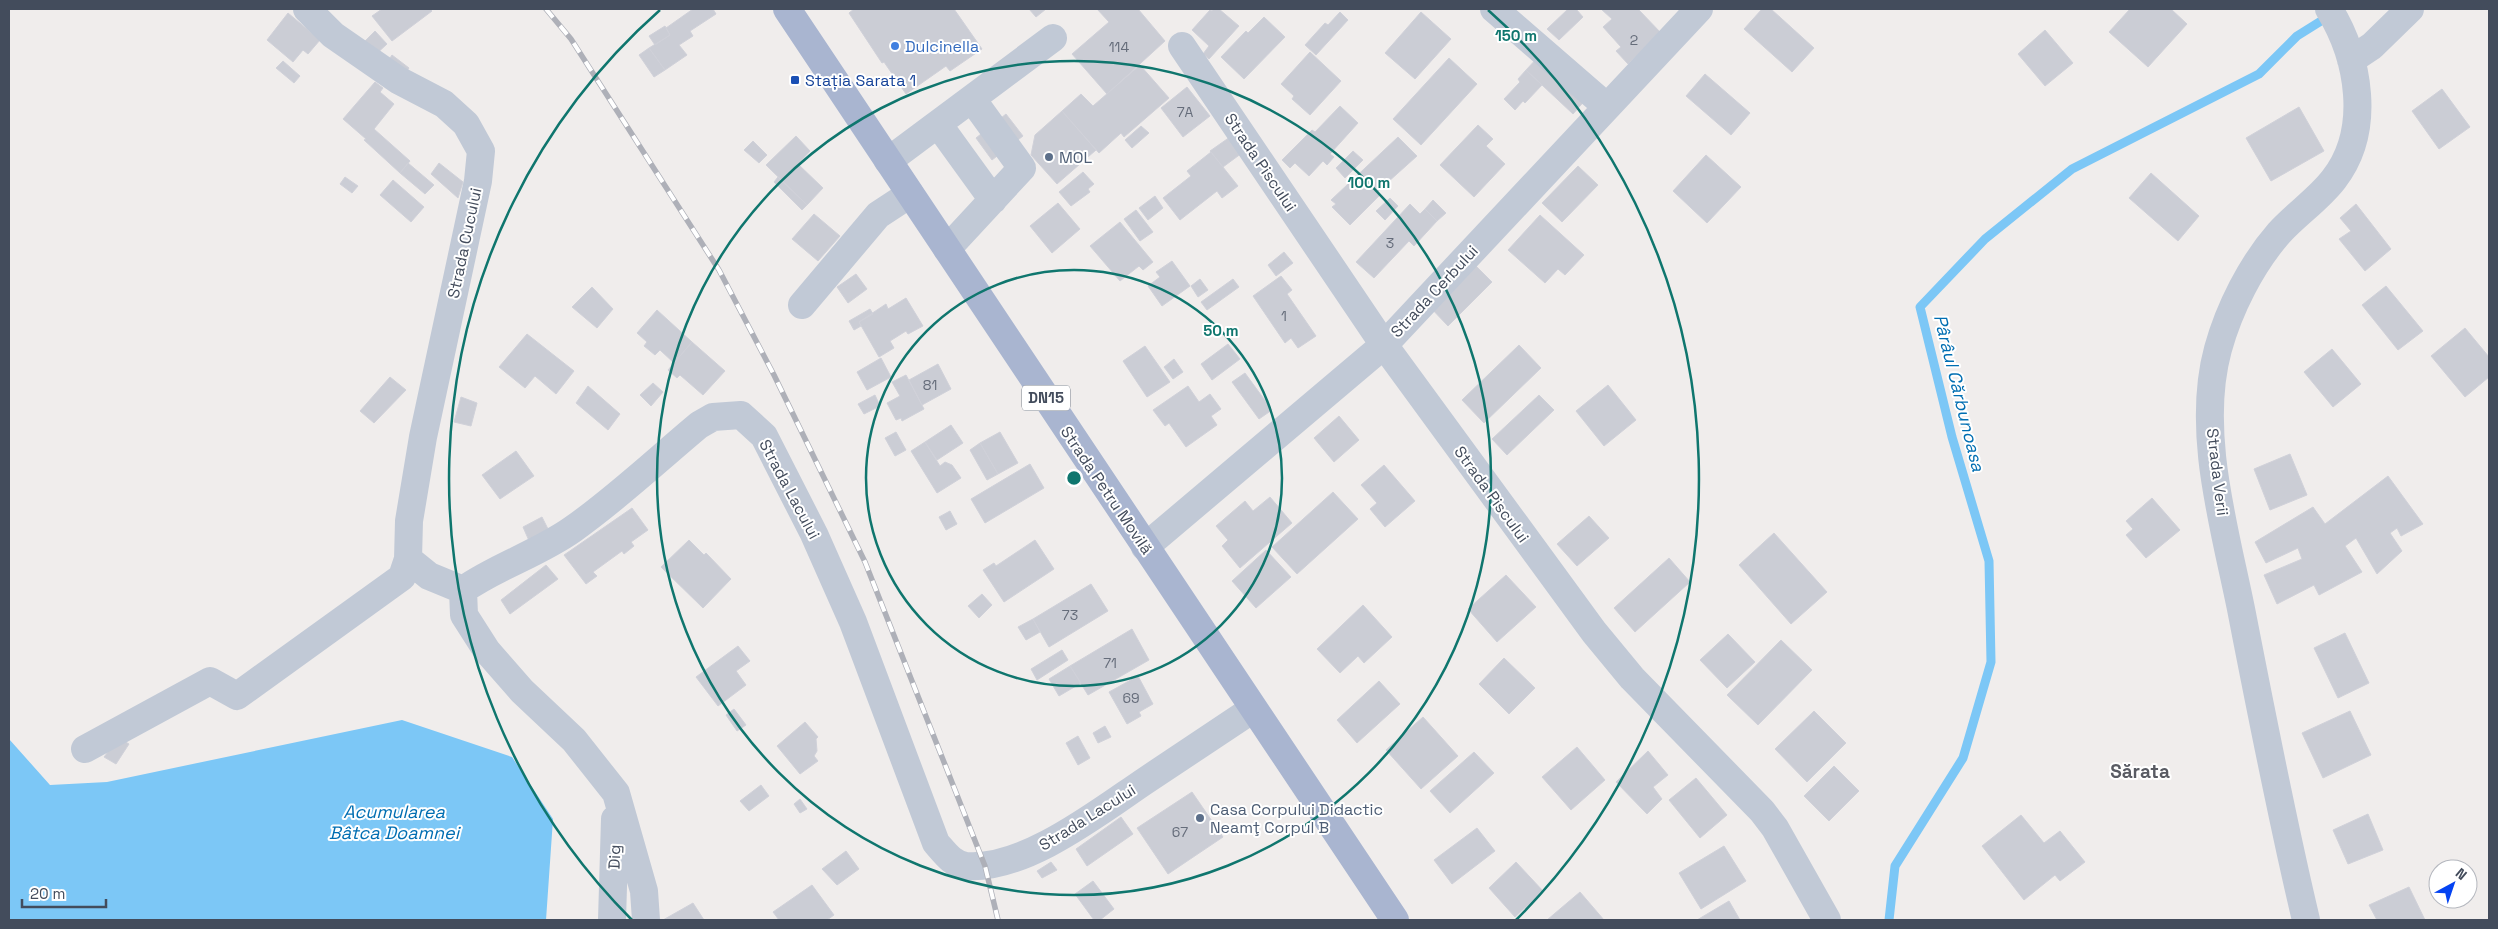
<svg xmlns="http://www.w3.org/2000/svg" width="2498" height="929" viewBox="0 0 2498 929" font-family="'Space Grotesk',sans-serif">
	<rect width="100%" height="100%" fill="#f0edec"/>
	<path fill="#7cc7f6" d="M402,720L512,757L553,819L546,920H9V739L50,785L107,782Z"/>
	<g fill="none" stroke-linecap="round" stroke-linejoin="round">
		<path stroke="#7cc7f6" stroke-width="9" d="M1889,920L1895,866L1963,758L1991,662L1989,561L1952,437L1920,307L1985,239L2072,169L2259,74L2297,36L2329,16"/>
	</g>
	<path fill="#cbcdd5" stroke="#d0d1d9" d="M382,9H430L432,11L392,41L372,16Z
		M693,9H713L716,14L690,31L693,36L679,45L687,55L665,70L649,48L670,35L666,28Z
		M854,9H954L982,49L950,71L946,66L906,94L884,62L882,63L849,13Z
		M1029,9H1046L1036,17Z
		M1097,9H1138L1165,41L1107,94L1072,54L1109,22Z
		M1214,9H1219L1239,26L1209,59L1203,54L1209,46L1192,30L1210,10L1212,11Z
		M1568,9H1576L1583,17L1559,40L1547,29Z
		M1601,9H1638L1661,33L1628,64L1616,51L1621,47L1603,27L1612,19Z
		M1762,9H1771L1814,48L1792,72L1744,29Z
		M2130,9H2171L2187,24L2148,67L2109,32Z
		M1340,12L1348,20L1316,55L1305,45L1325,23L1328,25Z
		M1421,12L1451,39L1415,79L1385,53Z
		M288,13L320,40L308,54L303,50L293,62L267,40Z
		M1264,17L1285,37L1244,79L1221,57L1246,31L1248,33Z
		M665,26L670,35L655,45L649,36Z
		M2045,30L2073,63L2045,86L2018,54Z
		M375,31L387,44L374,56L363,43Z
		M649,48L665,70L654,77L639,55Z
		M1310,52L1341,81L1310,115L1292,99L1294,96L1281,84Z
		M392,55L409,68L401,79L384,67Z
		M1540,55L1587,98L1573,114L1526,70Z
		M1449,58L1477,84L1421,145L1393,119Z
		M283,61L300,76L294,83L276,68Z
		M1140,65L1169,98L1124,137L1121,133L1099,153L1062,111L1081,94L1093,106Z
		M1526,70L1542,85L1525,103L1523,101L1515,110L1504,99L1520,82L1518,79Z
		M1705,74L1750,113L1731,135L1686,96Z
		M375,82L383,88L380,92L394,104L374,129L410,161L400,173L364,140L366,139L343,119Z
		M1187,87L1210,116L1183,137L1161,108Z
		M2442,89L2470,127L2439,149L2412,111Z
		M1340,106L1358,123L1330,154L1334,157L1327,165L1323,161L1309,176L1295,163L1290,168L1282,160L1312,130L1315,132Z
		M2299,107L2324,151L2271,181L2246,138Z
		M1062,111L1096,150L1057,184L1031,155L1035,135Z
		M1006,114L1023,136L992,160L976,138Z
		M1478,125L1493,139L1486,146L1505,164L1474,197L1440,165Z
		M1141,126L1149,133L1132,148L1125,140Z
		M796,136L810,151L798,164L823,188L807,205L766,165Z
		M1230,137L1242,153L1223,167L1210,151Z
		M1398,137L1417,156L1378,191L1380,195L1350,225L1332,207L1336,204L1331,200Z
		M753,141L767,155L759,163L744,150Z
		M1353,151L1363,160L1345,178L1336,168Z
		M1211,152L1238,186L1222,198L1217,191L1180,220L1163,198L1191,176L1187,171Z
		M1706,155L1741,187L1707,223L1673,191Z
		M408,163L434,185L425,194L400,173Z
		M439,163L463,182L458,198L431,174Z
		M1578,166L1598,185L1562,222L1542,203Z
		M1083,172L1094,184L1088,189L1090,192L1071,206L1059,192Z
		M2151,173L2199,216L2178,241L2129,198Z
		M345,177L358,186L352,193L340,184Z
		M778,177L807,205L802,210L774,182Z
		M393,180L424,207L411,222L380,195Z
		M1155,196L1163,208L1148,220L1139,208Z
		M1390,198L1398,206L1385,220L1376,211Z
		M1433,200L1446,213L1437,221L1425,209Z
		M1058,203L1080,229L1052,253L1030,226Z
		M1410,204L1420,214L1425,209L1437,221L1414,246L1409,241L1374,278L1356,262Z
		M2356,204L2391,249L2365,271L2339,239L2351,231L2340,218Z
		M1136,210L1153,232L1140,241L1124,219Z
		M814,214L840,236L818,261L792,239Z
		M1540,215L1584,255L1565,275L1558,269L1545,283L1508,250Z
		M1120,222L1153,262L1143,270L1139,266L1120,281L1090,246Z
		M1284,252L1293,263L1276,276L1268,265Z
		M1172,261L1190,286L1162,306L1148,286L1160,277L1156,272Z
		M1473,263L1492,282L1448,326L1429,306Z
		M856,274L867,289L848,303L837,287Z
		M1281,276L1292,290L1287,294L1316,336L1298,348L1291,338L1285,343L1253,296Z
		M1200,279L1208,290L1198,297L1191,286Z
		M1233,279L1239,287L1207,310L1201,302Z
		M2386,286L2423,331L2398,350L2362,305Z
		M592,287L613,309L597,328L572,307Z
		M906,298L923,326L908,334L906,331L890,341L894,348L879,357L859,322L886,304L888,309Z
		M870,309L873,314L859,322L861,326L854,330L849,321Z
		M657,310L692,342L674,363L660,350L655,355L644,346L647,342L637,333Z
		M2465,328L2489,357V377L2465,397L2431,356Z
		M527,334L574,371L556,394L535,376L525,388L499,367Z
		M692,342L725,371L703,395L680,375L677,378L668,370Z
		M1228,344L1240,359L1212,380L1201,364Z
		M1519,345L1541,368L1484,423L1462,400Z
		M1145,346L1170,382L1147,397L1123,361Z
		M2332,349L2361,384L2333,407L2304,372Z
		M881,358L891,377L867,390L857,372Z
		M1174,359L1183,372L1173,379L1164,367Z
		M938,364L951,389L922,405L909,380Z
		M1245,373L1272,410L1259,419L1232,382Z
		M906,375L924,409L902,421L901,418L896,420L887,403L900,396L892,382Z
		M390,377L406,390L374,423L360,411Z
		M653,383L663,392L651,406L640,395Z
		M1608,385L1636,420L1604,446L1576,411Z
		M588,386L620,414L608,430L576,403Z
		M1188,386L1199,402L1210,394L1221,409L1211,416L1217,425L1186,447L1169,423L1165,426L1153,410Z
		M875,395L880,406L864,414L858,404Z
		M1539,395L1554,410L1507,455L1492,439Z
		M461,397L477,403L471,426L454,422Z
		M1339,416L1359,440L1334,462L1314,438Z
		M951,425L963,443L937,460L925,442Z
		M896,432L906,450L895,456L885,438Z
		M1000,432L1018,463L998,474L980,443Z
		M925,442L940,466L945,462L952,465L961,478L937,493L911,451Z
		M980,443L998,474L987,480L970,450Z
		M516,451L534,476L500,499L482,475Z
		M2290,454L2307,495L2270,510L2254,469Z
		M1030,464L1044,488L985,523L971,499Z
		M1384,465L1415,501L1385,527L1370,509L1377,503L1361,485Z
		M2388,476L2423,524L2401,536L2397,528L2390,533L2402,551L2377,574L2356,538L2345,546L2362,572L2319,595L2314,585L2277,604L2264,575L2302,559L2298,548L2266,563L2255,542L2313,507L2325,524Z
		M1333,492L1358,519L1297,574L1272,547Z
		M1270,497L1292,523L1240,568L1222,546L1228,540L1216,526L1245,501L1253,511Z
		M2152,498L2180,530L2146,558L2126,535L2133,529L2126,521Z
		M632,508L648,530L631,542L634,546L624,554L622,551L593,572L597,576L586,584L564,555Z
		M950,511L957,524L946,530L939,517Z
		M1589,516L1609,538L1577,566L1557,544Z
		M542,517L550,533L530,543L523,527Z
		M1774,533L1827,592L1791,624L1739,565Z
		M689,540L704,555L706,553L731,579L703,608L661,567Z
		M1035,540L1054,569L1004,602L983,570L994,563L996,566Z
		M1266,550L1291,577L1256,608L1232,581Z
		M1669,558L1690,582L1635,632L1614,608Z
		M546,565L558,579L510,614L501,600Z
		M1506,575L1536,607L1497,642L1468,609Z
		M1091,584L1108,611L1049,647L1033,619Z
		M982,594L992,605L979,618L968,606Z
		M1363,605L1392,637L1364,663L1358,656L1340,673L1317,649Z
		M1033,619L1040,632L1026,640L1018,627Z
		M1132,629L1149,660L1088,695L1070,666Z
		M2345,633L2369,683L2338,698L2314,648Z
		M1728,634L1755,662L1727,688L1700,660Z
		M1781,640L1812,670L1758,725L1727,695Z
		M738,646L750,661L736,671L746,685L718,706L696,677Z
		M1062,650L1068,660L1037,680L1031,669Z
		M1504,658L1535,688L1509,714L1479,684Z
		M1070,666L1081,683L1059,696L1049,679Z
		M1138,676L1153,704L1139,712L1141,716L1127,724L1109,692Z
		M1379,681L1400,704L1357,743L1337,720Z
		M734,709L746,725L737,731L726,715Z
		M1814,711L1846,743L1807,782L1775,749Z
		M2350,711L2371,755L2323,778L2302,733Z
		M1423,717L1458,756L1421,789L1386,750Z
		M805,722L818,737L816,739L817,751L814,756L818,761L800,774L777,746Z
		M1105,726L1111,737L1098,743L1093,733Z
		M1078,736L1090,758L1078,765L1066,743Z
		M119,738L129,744L116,764L104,757Z
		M1577,747L1605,780L1571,810L1542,777Z
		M1648,751L1668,775L1653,787L1662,799L1647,814L1616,782Z
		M1474,752L1494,773L1450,813L1430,791Z
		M1834,766L1859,791L1829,821L1804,796Z
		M1696,778L1727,815L1700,838L1669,800Z
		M761,785L769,796L749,811L740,801Z
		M1192,792L1223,837L1168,874L1137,828Z
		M800,799L807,809L800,813L794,804Z
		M2368,814L2383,850L2348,864L2333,830Z
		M2021,815L2044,843L2060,831L2085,862L2060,881L2055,875L2024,900L1982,846Z
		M1121,817L1133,834L1087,866L1076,849Z
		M1477,828L1495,851L1452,884L1434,860Z
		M1724,846L1746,881L1701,909L1679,873Z
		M846,851L859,869L837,885L822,869Z
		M1051,862L1057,870L1042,878L1037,871Z
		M1516,862L1543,891L1515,917L1489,888Z
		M1093,881L1114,909L1100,920H1094L1075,894Z
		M812,885L834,915L827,920H779L773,912Z
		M2409,887L2425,920H2377L2369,905Z
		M1580,892L1604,920H1547Z
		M1729,901L1740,920H1697Z
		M693,903L704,920H663Z"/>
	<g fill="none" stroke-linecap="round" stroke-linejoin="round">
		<path stroke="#c1c9d6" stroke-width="28" d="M1494,9L1606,106
			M1182,46L1384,345L1594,632L1632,678L1762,811L1775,828L1827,920
			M2351,60L2372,46L2410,9
			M938,124L993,200
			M888,161L1053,38
			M947,249L1022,168L972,99
			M802,305L878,215L910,194
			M1145,547L1384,345L1699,9
			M408,559L429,576L463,590
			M85,749L210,681L237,696L402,577L408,559L409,521L423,437L478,181L481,151L466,124L444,104L398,80L333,35L307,9
			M612,920L615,819
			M646,920L644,891L616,793L574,740L522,691L487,651L464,615L463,590C497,566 538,554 573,529C617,498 657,460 699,425L713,417L741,415L764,436L814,534L853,622L936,843C945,853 952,864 966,866C1024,871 1099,812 1145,781C1181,757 1217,733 1253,709
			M2306,920C2282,819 2262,717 2242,614C2226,532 2195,433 2218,349C2229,309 2251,265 2279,233C2296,214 2319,199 2334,179C2372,130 2359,58 2329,9"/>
		<path stroke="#a9b5d0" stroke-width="28" d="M787,9L1395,920"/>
		<g stroke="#aeb0b8" stroke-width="5.5">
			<path id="rail" d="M546,9L571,39L719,270L774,375L865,562L985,866L998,920"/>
		</g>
		<use href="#rail" stroke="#fff" stroke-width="4" stroke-dasharray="11" stroke-linecap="butt"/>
	</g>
	<g fill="none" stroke="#0f766e" stroke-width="2.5">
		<circle cx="1074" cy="478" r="208"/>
		<circle cx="1074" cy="478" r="417"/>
		<path d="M632 920A625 625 0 0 1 660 10M1488 10A625 625 0 0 1 1516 920"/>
	</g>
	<circle fill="#3f7fe0" stroke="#fff" stroke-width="2" cx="895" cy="46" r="5"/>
	<rect fill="#1a4fb4" stroke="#fff" stroke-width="2" x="790" y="75" width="10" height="10" rx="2.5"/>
	<g fill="#5c6f8a" stroke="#fff" stroke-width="2">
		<circle cx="1049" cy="157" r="5"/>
		<circle cx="1200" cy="818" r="5"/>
	</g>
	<g text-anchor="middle" stroke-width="4" stroke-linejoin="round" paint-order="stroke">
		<g font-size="14" fill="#656c7a">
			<text x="1634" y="45">2</text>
			<text x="1119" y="52">114</text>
			<text x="1185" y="117">7A</text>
			<text x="1390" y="248">3</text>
			<text x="1284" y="321">1</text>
			<text x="930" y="390">81</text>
			<text x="1070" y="620">73</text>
			<text x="1110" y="668">71</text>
			<text x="1131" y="703">69</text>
			<text x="1180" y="837">67</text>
		</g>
		<rect fill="#fff" stroke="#7b828d" stroke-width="1" x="1022" y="385.5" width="48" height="25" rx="4"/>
		<g font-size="15" font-weight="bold" fill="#434c5c">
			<text x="1046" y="403">DN15</text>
		</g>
		<g font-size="16" fill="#366cbe" stroke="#fff" text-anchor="start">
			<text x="905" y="52">Dulcinella</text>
		</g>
		<g font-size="16" fill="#164399" stroke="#fff" text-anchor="start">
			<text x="805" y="86">Stația Sarata 1</text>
		</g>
		<g font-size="16" fill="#4e5e75" stroke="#fff" text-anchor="start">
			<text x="1059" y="163">MOL</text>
			<text x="1210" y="815">Casa Corpului Didactic<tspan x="1210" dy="18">Neamţ Corpul B</tspan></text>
		</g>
		<g font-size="16" fill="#434c5c" stroke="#fff">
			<text transform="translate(1261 162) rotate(56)" y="6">Strada Piscului</text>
			<text transform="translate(464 243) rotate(-78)" y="6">Strada Cucului</text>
			<text transform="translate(1434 291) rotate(-47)" y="6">Strada Cerbului</text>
			<text transform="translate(2218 472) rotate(83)" y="6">Strada Verii</text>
			<text transform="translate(790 489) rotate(62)" y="6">Strada Lacului</text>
			<text transform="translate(1107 490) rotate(56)" y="6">Strada Petru Movilă</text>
			<text transform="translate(1492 494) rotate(54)" y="6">Strada Piscului</text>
			<text transform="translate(1087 817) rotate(-32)" y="6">Strada Lacului</text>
			<text transform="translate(614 857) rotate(-88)" y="6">Dig</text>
		</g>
		<g font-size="18" font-style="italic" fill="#006eb2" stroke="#fff">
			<text transform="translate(1959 393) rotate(76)" y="6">Pârâul Cărbunoasa</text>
			<text x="394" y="818">Acumularea<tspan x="394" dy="21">Bâtca Doamnei</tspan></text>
		</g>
		<g font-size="19" font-weight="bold" fill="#595b63" stroke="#fff">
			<text x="2140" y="778">Sărata</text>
		</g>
	</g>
	<circle cx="1074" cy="478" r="8" fill="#0f766e" stroke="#fff" stroke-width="2.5"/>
	<g font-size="15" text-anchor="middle" font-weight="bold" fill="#0f766e" stroke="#fff" stroke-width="4" stroke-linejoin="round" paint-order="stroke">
		<text x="1516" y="41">150 m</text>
		<text x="1369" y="188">100 m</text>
		<text x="1221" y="336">50 m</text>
	</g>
	<rect width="2498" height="929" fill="none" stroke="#434c5c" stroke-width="20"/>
	<g transform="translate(2453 884) rotate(40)"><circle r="24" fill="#ffffff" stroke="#b4b7be"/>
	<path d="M0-4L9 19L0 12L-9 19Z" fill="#0443f2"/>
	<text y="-8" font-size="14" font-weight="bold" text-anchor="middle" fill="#434c5c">N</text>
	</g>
	<path d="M22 899v8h84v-8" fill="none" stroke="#434c5c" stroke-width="2.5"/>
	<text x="30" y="899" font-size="15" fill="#434c5c" stroke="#ffffff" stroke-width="4" paint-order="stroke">20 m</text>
</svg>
